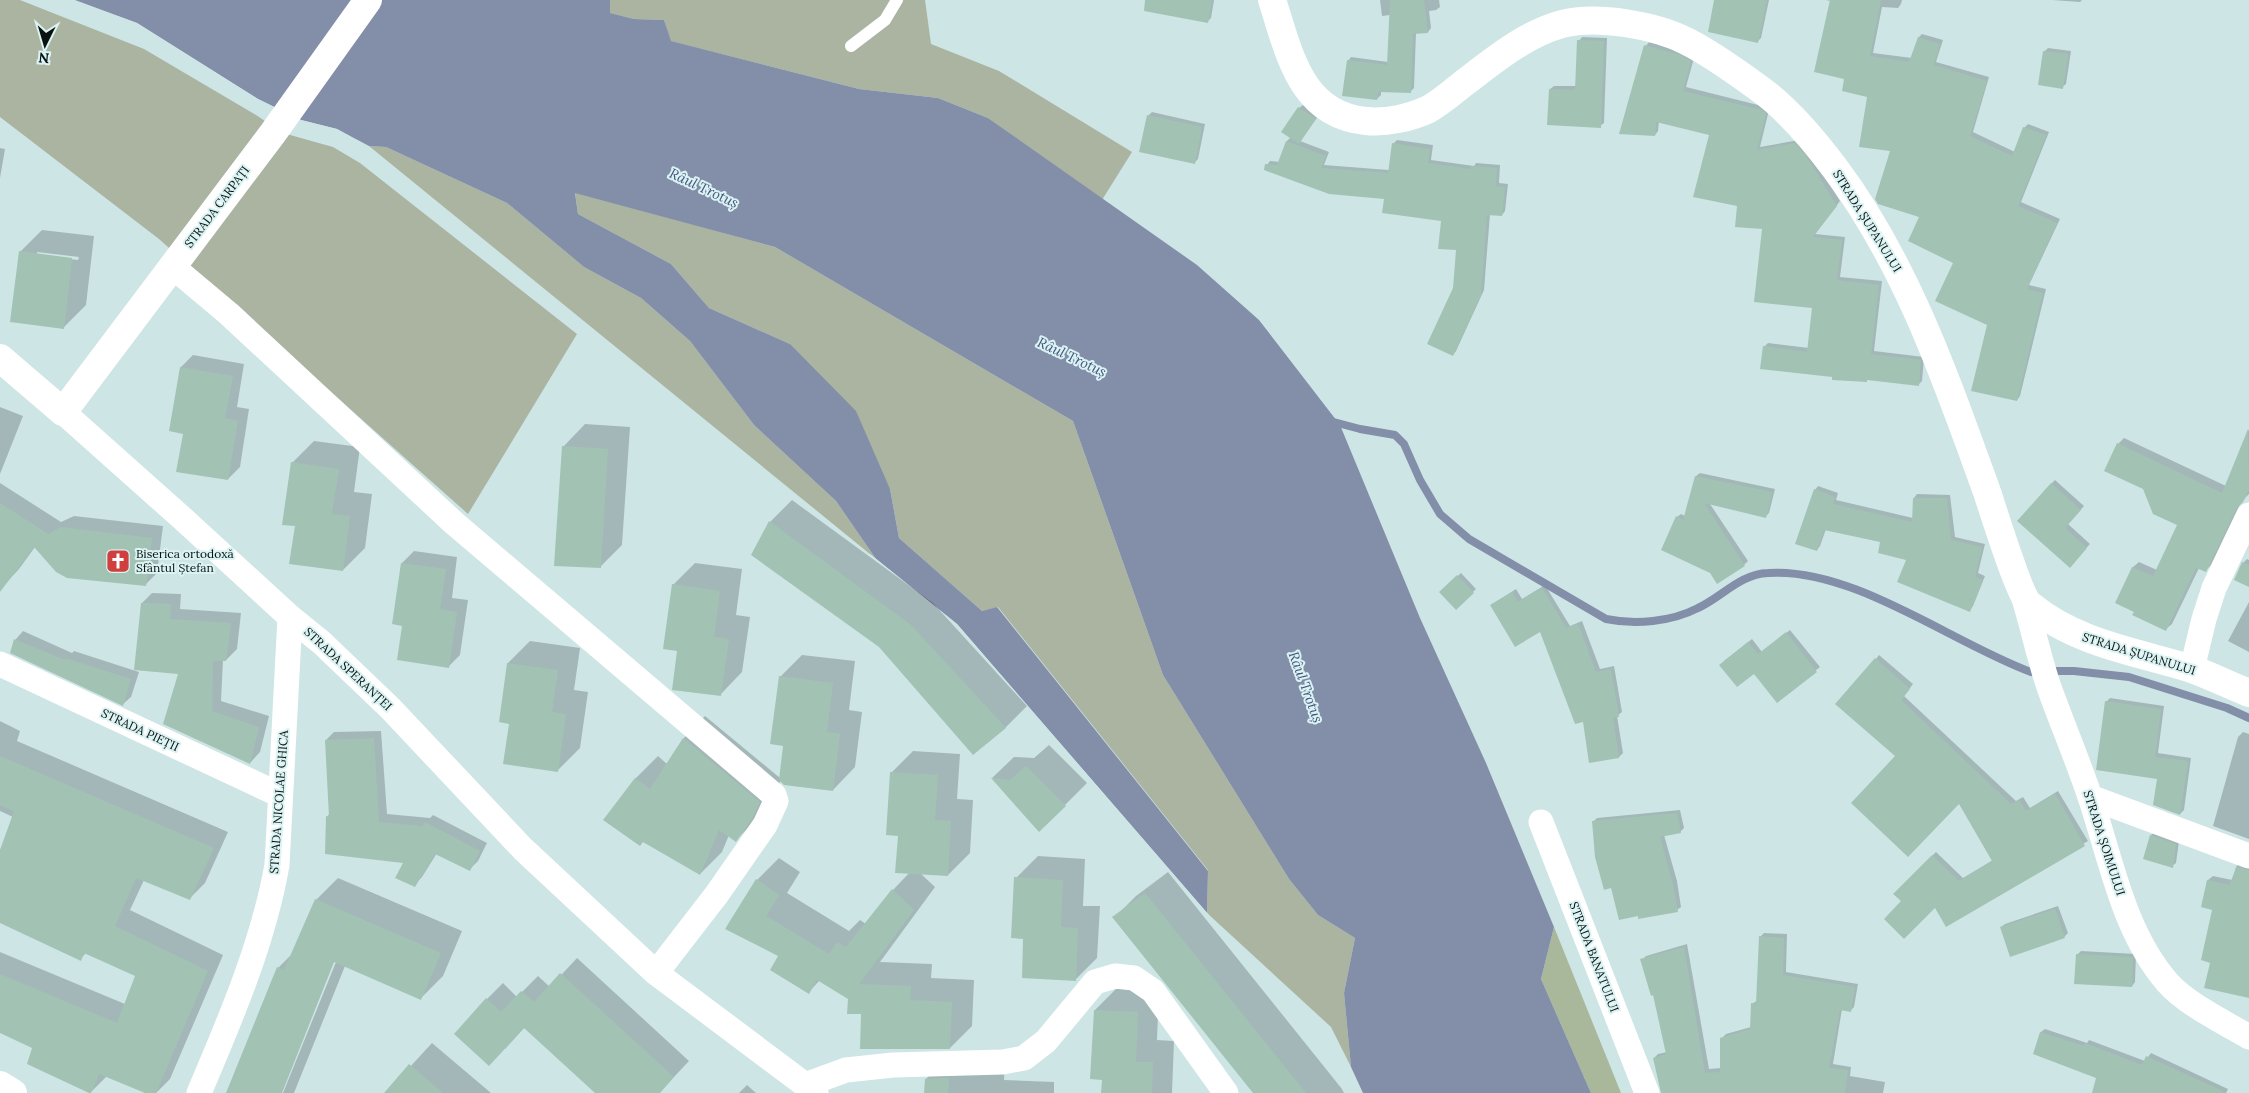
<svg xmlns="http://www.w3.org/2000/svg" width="2249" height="1093" viewBox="0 0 2249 1093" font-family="Lora,serif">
	<rect width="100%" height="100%" fill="#cee5e6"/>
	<path fill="#aab4a1" d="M0,0H20L144,49L256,115L283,133L333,147L360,163L577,334L468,514L159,239L0,117Z
		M610,0H925L931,44L999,71L1132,152L1102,200L988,118L938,98L859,89L670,41L664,20L634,19L609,13Z
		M369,146L386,147L507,203L584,267L641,298L690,341L754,425L836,501L876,559Z
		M575,192L775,247L1073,421L1163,675L1289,879L1318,915L1355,938L1344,993L1351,1067L1331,1027L1207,913L1208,870L998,607L982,611L899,538L890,489L790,344L709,308L671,264L578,214Z"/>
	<path fill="#a9b79b" d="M1554,927L1621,1093H1591L1541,979Z"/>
	<path fill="#838ea9" d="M75,0H610V13L634,19L664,20L671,41L859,89L938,98L988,118L1197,265L1259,320L1340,425L1420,618L1486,763L1554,927L1541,979L1591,1093H1363L1351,1067L1344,993L1355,938L1318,915L1289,879L1163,675L1073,421L775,247L575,193L578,214L671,264L709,308L790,344L856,411L890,489L899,538L982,611L997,607L1208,871L1207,913L957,624L876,559L836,501L754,425L690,341L641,298L584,267L507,203L386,147L369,146L337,129L301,120L258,99L137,23Z"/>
	<path fill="#cee5e6" d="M73,0L137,23L258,99L301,120L337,129L372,149L367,148L336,131L300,122L257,101L136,25L74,2Z
		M869,553L957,624L1209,915H1205L955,626L875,561Z"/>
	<path fill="#0003" fill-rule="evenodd" d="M1173,0H1214L1211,18L1207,22Z
		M1380,0H1439L1440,7L1436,10L1429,11L1431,28L1428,32L1416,33L1414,88L1410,92L1381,91V95L1377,99L1348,61L1351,57L1388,62L1390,15L1382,16Z
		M1716,0H1769L1761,38L1758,41Z
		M1826,0H1902L1901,4L1898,8L1882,7L1873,53L1912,58L1919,37L1922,34L1943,40L1936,62L1989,77L1973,132L2015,152L2024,128L2028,124L2049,132L2021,202L2060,219L2029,285L2046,289L2020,396L2017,400L1989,324L1954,262L1921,216L1868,96L1846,78L1831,1Z
		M2052,0H2082L2080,2Z
		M1582,37L1607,38L1604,123L1600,126L1550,89L1554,86H1577L1579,41Z
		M1649,42L1684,52L1694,58L1686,87L1766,107L1769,110L1760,147L1799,140L1809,152L1840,201L1815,234L1845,237L1840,277L1882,281L1874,351L1924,357L1922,381L1919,384L1868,379L1866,381L1833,376L1764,347L1768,343L1809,348L1813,307L1763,228L1738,205L1710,134L1659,121L1658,131L1655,135L1646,46Z
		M2048,48L2071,51L2066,84L2062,87L2044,52Z
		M1303,105L1319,115L1300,141L1329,152L1324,165L1389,170L1393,144L1397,140L1433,145L1431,160L1474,166L1476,163L1500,165L1499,183L1508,184L1505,211L1502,215L1490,214L1484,290L1456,351L1453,355L1457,249L1442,220L1385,198L1267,165L1270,161L1280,162L1287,141L1291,137L1299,108Z
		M1152,112L1205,124L1198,159L1195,162L1148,116Z
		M0,148L5,149L0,178Z
		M42,230L94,236L86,305L64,327L20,252ZM37,252L79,257L78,260L37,255Z
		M193,355L244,364L237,407L249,409L240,467L228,479L184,433L181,367Z
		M0,407L23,416L0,474Z
		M585,424L630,427L622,545L600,567L563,447Z
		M2249,429V494L2241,502L2211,565L2205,571L2199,568L2172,624L2166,629L2116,602L2133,567L2139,562L2157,570L2179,524L2144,488L2118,444L2124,438L2226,486Z
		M314,441L360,447L354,492L372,494L365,548L343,570L296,525L292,463Z
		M1700,473L1775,489L1769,513L1766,516L1710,504L1748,561L1744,565L1677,517L1681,514L1685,516L1696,476Z
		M2055,480L2084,506L2068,524L2090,544L2073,562L2051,484Z
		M0,483L61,522L74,516L163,526L157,573L145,585L35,547L19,569L7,582L0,579Z
		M1818,486L1838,493L1836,500L1913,518L1914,498L1917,494L1950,495L1955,537L1985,544L1978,573L1985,576L1973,606L1970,610L1908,559L1882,542L1826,529L1820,546L1817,550L1815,490Z
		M792,500L933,603L1027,706L1005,728L770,522Z
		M414,551L457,557L452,598L468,600L460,655L448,667L404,625L394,623L402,563Z
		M2247,559L2249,560V585L2243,563Z
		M695,563L742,569L736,615L750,617L742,672L720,695L679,650L673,585Z
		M1461,573L1476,589L1456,608L1441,592Z
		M1545,585L1570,626L1582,621L1600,669L1614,666L1622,712L1617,716L1623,753L1619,757L1590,761L1584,721L1541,630L1491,605L1516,589L1522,599Z
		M152,593L181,594L180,609L241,613L237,649L226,660H223L221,701L269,716L260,752L250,763L180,673L142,603Z
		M2249,602V652L2228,641Z
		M1790,630L1820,667L1777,701L1754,672L1724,661L1752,639L1762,652Z
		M23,631L72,653L74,651L139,672L131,697L123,704L12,652L16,639Z
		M530,641L580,648L574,690L588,692L580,748L558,770L510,723L508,663Z
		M802,655L855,661L849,710L862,712L855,767L833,790L781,780L774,794L758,818L736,840L729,835L722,852L700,874L605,820L636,778L658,756L667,764L684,738L705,716L780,778L784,745L780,677Z
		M1879,655L1913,684L1904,696L2016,801L2023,797L2030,808L2058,791L2088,841L1946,926L1935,906L1903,901L1895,894L1936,852L1963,878L1993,860L1959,802L1897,756L1876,659Z
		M2110,698L2164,706L2158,753L2191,758L2184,810L2180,814L2158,777L2106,702Z
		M0,721L20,731L17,741L228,832L205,883L189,899L144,880L130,910L223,955L170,1079L156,1093H149L107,1076L91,1092L34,1047L0,1032V952L125,1004L137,975L86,953L80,959L0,922V851L13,817L0,811Z
		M381,731L387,814L430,818L433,815L487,843L478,861L470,869L437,853L422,877L414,885L405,862L327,817L330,813L326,740L334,732Z
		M2243,732L2249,734V839L2213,826L2238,737Z
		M1049,745L1087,783L1065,805L992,778L1014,757L1034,758Z
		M913,751L960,754L957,799L973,800L970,853L948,875L920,873L935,887L880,962L932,964L931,978L974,980L972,1026L950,1048L862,1013L849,998L820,980L809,992L780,956L727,928L757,880L779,858L800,872L787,893L849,931L860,920L866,924L893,890L910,872L899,834L891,773Z
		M1680,810L1684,828L1680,832L1664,835L1677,881L1681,907L1677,910L1593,822L1597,818Z
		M2155,832L2179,841L2176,863L2172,866L2144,858L2151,835Z
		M1038,856L1085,859L1083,906H1100L1097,958L1075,980L1025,938L1016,878Z
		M2240,862L2249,865V997L2212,962L2214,909L2202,906L2208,880L2213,876L2232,880L2236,867Z
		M1168,872L1342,1089L1344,1093H1255L1114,918L1136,896Z
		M338,878L462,931L443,976L421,998L345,966L294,1093H283L338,957L336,956L280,1093H227L278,968L293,953L316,900Z
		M2058,906L2068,933L2064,937L2001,927L2005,924Z
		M1764,933L1787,934L1786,972L1858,984L1854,1007L1851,1010L1842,1009L1833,1064L1851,1067L1850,1076L1885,1082L1883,1093H1664L1654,1058L1658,1054L1667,1052L1654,994L1642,960L1646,956L1687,944L1709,1069L1721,1068L1722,1038L1726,1034L1751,1027L1752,1004L1758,1000L1760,937Z
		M2081,951L2136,954L2135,982L2132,986L2077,955Z
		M577,958L689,1061L659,1093H597L525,1027L505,1049L487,999L503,983L517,997L538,976L550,987Z
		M1117,988L1159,990L1157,1040L1174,1041L1172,1093H1102L1103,1078L1095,1010Z
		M2045,1029L2087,1043L2089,1040L2145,1061L2151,1053L2228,1089L2226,1093H2093L2097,1077L2034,1053L2041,1032Z
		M432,1043L491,1093H386Z
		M948,1057L1005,1064L1004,1080L1054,1082V1093H925L926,1079Z
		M747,1085L756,1093H739Z"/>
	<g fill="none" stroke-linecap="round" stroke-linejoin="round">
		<path stroke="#838ea9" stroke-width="8" d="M1330,421L1360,429L1395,435L1404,444L1420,480L1440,514L1469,539L1606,619C1635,625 1671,622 1698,608C1722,597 1740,574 1768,573C1853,567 1952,643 2031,672
			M2057,671H2074L2129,677L2227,708L2249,718"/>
	</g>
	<path fill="#a2c3b3" d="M1145,0H1212L1208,23L1144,11Z
		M1390,0H1424L1428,33L1413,34L1411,93L1378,92L1377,100L1342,96L1347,60L1387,65Z
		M1714,0H1767L1758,43L1708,32Z
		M1830,0H1881L1870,56L1909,62L1918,37L1940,44L1934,65L1987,81L1970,136L2012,156L2023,127L2046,135L2018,206L2057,223L2027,289L2043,293L2017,401L1971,391L1987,325L1935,301L1953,263L1908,241L1919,217L1878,204L1875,199L1890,151L1859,147L1867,97L1842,91L1844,79L1814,72Z
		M1577,40L1604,41L1601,128L1547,125L1549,89L1575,90Z
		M1644,45L1680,55L1691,61L1683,91L1762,110L1766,114L1757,150L1795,143L1806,156L1837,206L1813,237L1842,240L1837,280L1879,285L1871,354L1921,360L1919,386L1867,380V382L1832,380V377L1760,369L1763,346L1807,352L1812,308L1754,302L1762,229L1735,227L1737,206L1693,197L1709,135L1656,122L1655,136L1619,134Z
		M2043,51L2068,54L2063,89L2038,85Z
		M1298,107L1316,119L1299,144L1281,132Z
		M1147,115L1202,127L1195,164L1139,152Z
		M1286,141L1326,156L1321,168L1388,173L1392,143L1430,149L1428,163L1471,169V166L1497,168L1496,186L1505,187L1502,216L1487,215L1481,295L1453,356L1427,344L1453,288L1456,250L1438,249L1441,221L1382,213L1384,199L1329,194L1264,170L1265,164L1277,165Z
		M19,251L72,258L64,329L10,322Z
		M180,367L233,376L225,418L238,421L228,480L176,472L183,434L169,431Z
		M2248,429L2249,490L2243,502L2236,509L2206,572L2196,568L2166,631L2132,615L2134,612L2115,603L2132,567L2153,576L2177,525L2153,514L2143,489L2104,471L2117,443L2222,493Z
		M562,446L608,449L601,568L554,566Z
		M291,462L339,469L332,514L350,516L343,571L289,564L295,526L282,525Z
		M1695,476L1772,492L1766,518L1704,503L1745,566L1717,584L1710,573L1661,550L1676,516L1683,520Z
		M2051,483L2081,510L2065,528L2087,548L2070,568L2017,521Z
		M1814,489L1835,497L1833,504L1912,522L1913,498H1947L1951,540L1982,547L1975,577L1983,580L1970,612L1897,582L1906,560L1878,553L1880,542L1824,530L1817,551L1795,544Z
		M0,503L48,534L61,527L152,538L146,586L67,578L56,572L34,547L0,592Z
		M769,521L911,625L1006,728L973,755L879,647L751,555Z
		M2242,562L2249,565V587L2234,580Z
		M401,563L446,569L440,609L457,612L449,668L397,660L402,626L392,624Z
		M1457,575L1474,593L1456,610L1439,592Z
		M672,584L720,591L714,637L729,639L721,696L672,690L677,651L663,649Z
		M1542,588L1566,628L1578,624L1596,672L1611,669L1619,717L1613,718L1619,758L1589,763L1583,722L1575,724L1540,632L1515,647L1490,605L1512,592L1518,602Z
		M141,603L171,604L170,619L231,623L226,661H213L212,711L259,727L250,764L163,724L178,674L134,670Z
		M1786,632L1817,672L1777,703L1754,674L1737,687L1719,665L1748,642L1758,654Z
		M14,639L65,660V658L131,679L123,706L10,653Z
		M1875,658L1910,689L1901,700L2011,804L2019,800L2026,811L2055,794L2085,846L1946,927L1935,908L1904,939L1884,919L1901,901L1893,894L1932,855L1959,881L1992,861L1959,804L1908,857L1851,803L1895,756L1835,704Z
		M507,663L558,670L552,712L566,714L558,772L503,764L509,724L499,722Z
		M779,676L833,683L827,732L840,734L833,791L784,785L779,780L783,746L770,744Z
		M2105,701L2161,709L2155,757L2188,761L2180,815L2153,805L2157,779L2096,770Z
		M374,738L379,822L422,826L425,822L480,851L470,871L435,854L415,887L395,878L403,863L325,854L326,816L329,817L325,740Z
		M683,738L760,802L752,818L736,842L719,830L700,875L643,842L640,846L603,820L635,778L650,789Z
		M0,756L214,848L190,900L136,878L115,926L208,971L156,1093H145L99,1074L91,1093H89L27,1064L32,1048L0,1033V974L117,1023L135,976L84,953L81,961L0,923V850L14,811L0,805Z
		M1026,766L1066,806L1039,832L991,778L1010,780Z
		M890,772L938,775L935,820L951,821L948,876L895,873L898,836L886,835Z
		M1677,813L1681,833L1660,837L1673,885L1678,912L1638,919V916L1619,920L1611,888L1604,890L1595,857L1592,821Z
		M2150,835L2176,844L2173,868L2143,859Z
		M2237,867L2249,870V998L2204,988L2210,963L2201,960L2212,910L2201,907L2207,880L2229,885Z
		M1014,877L1063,880L1061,927L1078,928L1076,981L1022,978L1023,939L1011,938Z
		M756,879L779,895L766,916L829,954L837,942L846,947L892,889L914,910L859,984L911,986L910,1000L952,1002L950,1049H860L861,1014H847L848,999L817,980L809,994L770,970L778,956L725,929Z
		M1145,893L1306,1093H1253L1112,917Z
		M315,899L441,953L421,1000L334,962L282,1093H226L277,967L284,970Z
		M2055,909L2065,938L2010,957L2000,927Z
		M1759,936L1784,938L1783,975L1855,987L1851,1012L1840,1010L1829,1068L1848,1070L1845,1093H1661L1653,1058L1666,1054L1653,995L1651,996L1640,959L1684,947L1705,1073L1720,1072V1038L1750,1029L1751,1003L1756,1004Z
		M2076,954L2133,957L2132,987L2074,984Z
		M560,973L674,1077L660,1093H595L524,1028L489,1066L454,1034L486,998L501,1012L521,991L534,1002Z
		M1094,1010L1138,1012L1136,1062H1153L1152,1093H1101L1102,1080L1090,1079Z
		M2040,1032L2084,1046L2085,1043L2142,1065L2146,1056L2227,1093H2092L2096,1078L2033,1054Z
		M409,1064L443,1093H384Z
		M949,1078L948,1093H924L925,1079Z"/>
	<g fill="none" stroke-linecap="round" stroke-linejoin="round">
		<path stroke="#fff" stroke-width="12" d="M851,46L885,20L897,0"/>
		<path stroke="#fff" stroke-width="25" d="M173,267L229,314L454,523L774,795L776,801L765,825L717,894L656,973
			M63,412L182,518L290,617L322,643L390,708L523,849L656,973L816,1093
			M2025,602C2034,632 2040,662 2050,690C2063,726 2078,761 2090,797C2111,859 2123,931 2167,982C2186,1004 2224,1022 2249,1037
			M0,664L280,795
			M2192,669L2204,619L2214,588L2249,515
			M2090,797L2249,856
			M1541,822L1647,1093
			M805,1085L846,1070L893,1065L1003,1062L1024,1058L1046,1041L1095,982L1115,976L1134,978L1153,991L1226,1093
			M199,1093C230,1020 263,944 277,865L290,617"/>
		<path stroke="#fff" stroke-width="28" d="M1272,0C1289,52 1300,115 1366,121C1386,123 1410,118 1429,109C1441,102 1453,92 1464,83C1493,61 1525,34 1562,24C1597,15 1656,25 1688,42C1712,54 1738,73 1760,89C1789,110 1813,139 1834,167C1907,264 1946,379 1987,492C1993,510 2020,597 2030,605C2076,643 2133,651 2189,668C2209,675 2229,685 2249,693
			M0,358L63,412L273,133L368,0
			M0,1085L13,1093"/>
	</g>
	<defs>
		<g id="church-square" transform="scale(1.25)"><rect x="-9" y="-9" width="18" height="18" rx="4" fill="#ce3f3e" stroke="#dbf3f3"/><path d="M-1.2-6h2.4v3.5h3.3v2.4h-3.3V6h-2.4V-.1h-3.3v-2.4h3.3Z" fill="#fff"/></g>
	</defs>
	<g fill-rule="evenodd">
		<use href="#church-square" x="118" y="561"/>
	</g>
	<g text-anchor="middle" stroke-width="4" stroke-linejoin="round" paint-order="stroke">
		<g font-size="12" fill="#091111" stroke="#dbf3f3">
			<text transform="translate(217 207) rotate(-53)" y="4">STRADA CARPAȚI</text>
			<text transform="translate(1867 221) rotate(58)" y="4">STRADA ȘUPANULUI</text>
			<text transform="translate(2139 654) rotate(17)" y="4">STRADA ȘUPANULUI</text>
			<text transform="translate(348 669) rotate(43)" y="4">STRADA SPERANȚEI</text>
			<text transform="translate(140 730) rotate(25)" y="4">STRADA PIEȚII</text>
			<text transform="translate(279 802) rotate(-86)" y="4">STRADA NICOLAE GHICA</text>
			<text transform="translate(2104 843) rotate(72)" y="4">STRADA ȘOIMULUI</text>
			<text transform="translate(1594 957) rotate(69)" y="4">STRADA BANATULUI</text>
		</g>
		<g font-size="12" fill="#091111" stroke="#dbf3f3" text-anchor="start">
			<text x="136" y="558">Biserica ortodoxă<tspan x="136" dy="14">Sfântul Ștefan</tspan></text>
		</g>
		<g font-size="14" font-style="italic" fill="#44547e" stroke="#dbf3f3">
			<text transform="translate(704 188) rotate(25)" y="5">Râul Trotuș</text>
			<text transform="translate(1072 357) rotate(25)" y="5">Râul Trotuș</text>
			<text transform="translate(1306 687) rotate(70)" y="5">Râul Trotuș</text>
		</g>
	</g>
	<g transform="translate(45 45) rotate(185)" stroke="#dbf3f3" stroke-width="4" paint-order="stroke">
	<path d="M0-4L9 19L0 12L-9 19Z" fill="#091111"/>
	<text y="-8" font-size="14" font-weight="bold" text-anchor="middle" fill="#091111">N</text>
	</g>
</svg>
